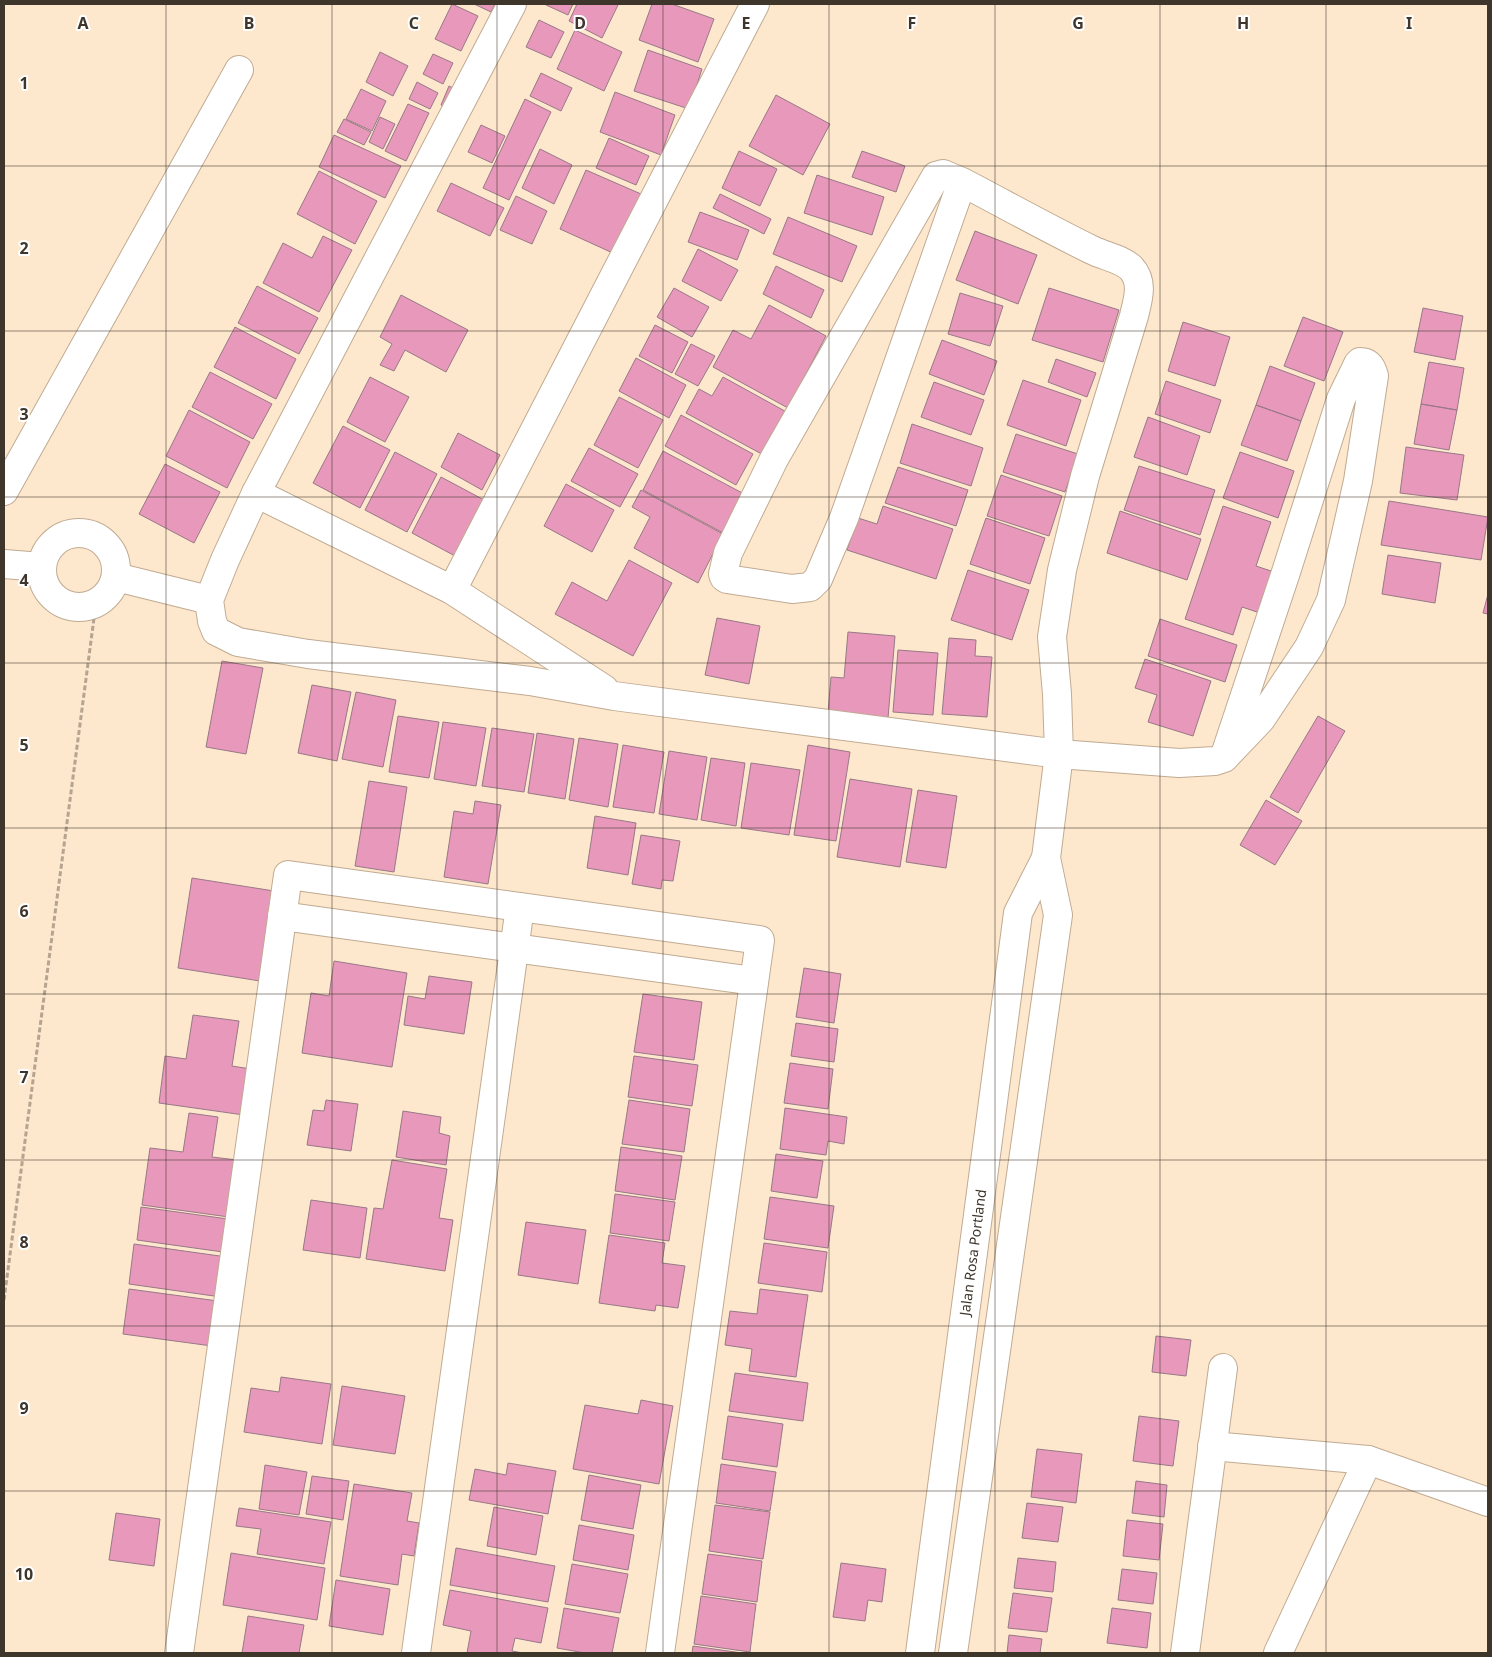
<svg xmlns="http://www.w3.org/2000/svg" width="1492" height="1657" viewBox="0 0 1492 1657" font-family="'Noto Sans',sans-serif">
	<rect width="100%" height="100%" fill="#fde7cd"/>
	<path fill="#e798bb" stroke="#987986" d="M452,4L478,16L461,51L435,39Z
		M474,4H495L491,12Z
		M547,4H573L568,15L546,5Z
		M577,4H615L618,5L602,38L569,21Z
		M652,4H672L714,19L698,62L639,40Z
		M539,20L564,32L551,58L526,47Z
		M575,30L622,52L604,91L557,69Z
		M648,50L702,69L689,109L634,91Z
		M380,52L408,66L393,96L366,82Z
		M433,54L453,63L443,84L423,74Z
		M541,73L572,88L561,111L530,96Z
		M417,82L438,93L430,109L409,99Z
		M449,86L463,93L454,111L441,105Z
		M361,89L386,101L372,131L346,119Z
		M615,92L675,115L661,155L600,132Z
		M776,95L830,124L803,175L749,146Z
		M525,99L551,112L509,200L483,188Z
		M408,104L429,113L406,161L385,151Z
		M380,117L395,124L383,149L369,142Z
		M344,119L371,132L364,145L337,132Z
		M481,125L505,136L492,163L468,152Z
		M334,135L401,166L385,198L319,167Z
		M609,138L649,156L636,185L596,168Z
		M540,149L572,165L554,204L522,188Z
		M739,151L777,169L760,206L722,188Z
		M862,151L905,166L896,192L852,177Z
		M586,170L641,194L615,254L560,229Z
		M319,171L377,201L355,244L297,214Z
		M817,175L884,197L872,235L804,213Z
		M451,183L504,208L490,236L437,211Z
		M720,194L771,219L764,234L713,208Z
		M516,196L547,211L532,244L500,230Z
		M700,212L749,230L737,260L688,242Z
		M788,217L857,246L842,282L773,254Z
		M975,231L1037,255L1018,304L956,280Z
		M323,236L352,250L319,312L263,283L283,243L312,258Z
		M698,249L738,270L721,301L682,281Z
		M776,266L824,290L811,318L763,294Z
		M257,286L318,318L299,354L238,323Z
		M674,288L709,307L692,337L657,317Z
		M1049,288L1119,310L1103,362L1032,340Z
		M960,293L1003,306L990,346L948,334Z
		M401,295L468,330L446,372L405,350L394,371L380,365L392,344L380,337Z
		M769,305L826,336L788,408L713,367L733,330L751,339Z
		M1423,308L1463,316L1455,360L1414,352Z
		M1303,317L1343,332L1324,381L1284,366Z
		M1183,322L1230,337L1215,386L1168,371Z
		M655,325L688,342L672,373L639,356Z
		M235,327L296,359L276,399L214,367Z
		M942,340L997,361L984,395L929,374Z
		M691,344L715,356L698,386L675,374Z
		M636,358L686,385L669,418L619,391Z
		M1056,359L1096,373L1087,397L1048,382Z
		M1429,362L1464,368L1457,410L1421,404Z
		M1270,366L1315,383L1301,421L1256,405Z
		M210,372L272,404L253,439L192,407Z
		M370,377L409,397L385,442L347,422Z
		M723,377L792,415L769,458L686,413L699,389L712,396Z
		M1023,380L1081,400L1066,446L1007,425Z
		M1166,381L1221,400L1210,433L1155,414Z
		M934,382L984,400L971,435L921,417Z
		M619,397L663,420L638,468L594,445Z
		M1421,404L1457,410L1449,450L1414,444Z
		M1256,405L1301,421L1287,461L1241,445Z
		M189,410L250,442L227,488L166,456Z
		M681,415L753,454L736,485L665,446Z
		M1148,417L1200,436L1187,475L1134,457Z
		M912,424L983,448L971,486L900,463Z
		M343,426L390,450L360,508L313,483Z
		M458,433L500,455L482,490L441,467Z
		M1016,434L1078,454L1065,492L1003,472Z
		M1406,447L1464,455L1457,500L1400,493Z
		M589,448L638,474L620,507L571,481Z
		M663,451L748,496L727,535L643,490Z
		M395,452L437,474L407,532L365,510Z
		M1240,452L1294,471L1278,518L1223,498Z
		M165,464L220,492L194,543L139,514Z
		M1139,466L1215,490L1200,535L1124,510Z
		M898,467L968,490L956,526L885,503Z
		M1001,475L1062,496L1049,536L987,516Z
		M441,477L486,501L457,557L412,533Z
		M566,484L614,510L592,552L544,526Z
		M641,490L723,534L698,583L634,548L650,517L632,507Z
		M1389,501L1488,517L1481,560L1381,545Z
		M883,506L953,529L936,579L847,550L858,518L877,524Z
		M1223,506L1271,522L1256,566L1274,572L1260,613L1242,607L1233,635L1185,619Z
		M1120,511L1201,539L1187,580L1107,553Z
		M986,518L1045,538L1030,584L970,564Z
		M1388,555L1441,563L1435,603L1382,594Z
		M629,560L672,583L633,656L555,614L572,582L607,601Z
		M968,570L1029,590L1012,640L951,620Z
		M1488,594V614L1483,613Z
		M717,618L760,626L749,684L705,675Z
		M1160,619L1237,645L1225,682L1148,656Z
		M848,632L895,636L888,718L828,713L831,677L844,678Z
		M949,638L976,640L975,656L992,657L987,717L942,714Z
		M898,650L938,653L933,715L893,712Z
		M1145,659L1211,681L1193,736L1148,722L1157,695L1135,688Z
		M222,661L263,668L246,754L206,747Z
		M312,685L351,692L337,761L298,753Z
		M356,692L396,700L383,767L342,759Z
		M398,716L439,722L429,778L389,772Z
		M1318,716L1345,731L1298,813L1270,797Z
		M443,722L486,728L476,786L434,779Z
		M492,728L534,734L524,792L482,786Z
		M537,733L574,739L565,799L528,793Z
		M579,738L618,744L608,807L569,800Z
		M623,745L664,752L654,813L613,807Z
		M808,745L850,752L836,841L794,835Z
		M669,751L707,757L697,820L659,814Z
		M711,758L745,763L736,826L701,820Z
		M751,763L800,770L789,835L741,828Z
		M850,779L912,789L900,867L837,857Z
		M369,781L407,787L394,872L355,866Z
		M918,790L957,796L946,868L906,862Z
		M1266,800L1302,821L1275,865L1240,845Z
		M475,801L501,805L488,884L444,877L454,811L473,814Z
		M595,816L636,823L628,875L587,868Z
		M641,835L680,841L673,881L662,880L661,889L632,884Z
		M192,878L274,891L260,981L178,968Z
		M334,961L407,973L392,1067L302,1053L311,993L329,996Z
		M804,968L841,974L834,1023L796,1017Z
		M429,976L472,982L464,1034L404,1025L408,996L425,999Z
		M643,994L702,1002L694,1060L634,1052Z
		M193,1015L239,1021L232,1066L251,1069L244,1115L159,1103L165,1056L186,1059Z
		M796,1023L838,1029L834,1062L791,1056Z
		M634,1056L698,1065L692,1106L628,1097Z
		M790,1063L833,1069L828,1109L784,1103Z
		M326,1100L358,1104L351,1151L307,1145L313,1110L324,1111Z
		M629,1100L690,1109L684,1152L622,1144Z
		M785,1108L847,1117L844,1144L828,1141L826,1155L780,1149Z
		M403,1111L441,1117L439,1133L450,1136L446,1165L396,1157Z
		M189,1113L218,1117L212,1157L237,1160L229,1217L142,1205L150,1148L183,1152Z
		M621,1147L682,1156L675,1200L615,1191Z
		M776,1154L823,1161L817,1198L771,1191Z
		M392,1160L447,1169L439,1218L453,1220L445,1271L366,1259L374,1208L383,1209Z
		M615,1194L675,1202L669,1241L610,1233Z
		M770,1197L834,1206L828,1248L764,1239Z
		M311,1200L367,1208L360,1258L303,1250Z
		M141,1207L228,1219L223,1252L137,1240Z
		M526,1222L586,1230L578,1284L518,1275Z
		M609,1235L665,1243L662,1263L685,1266L678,1308L656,1305L655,1311L599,1303Z
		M764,1243L827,1252L822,1292L758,1283Z
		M134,1244L227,1257L221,1297L129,1284Z
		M129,1289L218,1301L212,1346L123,1334Z
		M760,1289L808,1295L796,1377L749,1371L752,1349L725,1345L730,1311L757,1314Z
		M1156,1336L1191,1340L1186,1376L1152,1372Z
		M735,1373L808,1383L803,1421L729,1411Z
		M281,1377L331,1384L322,1444L244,1432L251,1388L279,1392Z
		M342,1386L405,1396L395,1454L333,1445Z
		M641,1400L673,1406L659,1484L573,1469L585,1405L638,1414Z
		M728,1416L783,1424L777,1467L722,1459Z
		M1139,1416L1179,1421L1173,1466L1133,1461Z
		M1037,1449L1082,1454L1076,1503L1031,1497Z
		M508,1463L556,1471L548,1514L469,1500L475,1469L506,1475Z
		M721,1464L776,1472L770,1511L716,1503Z
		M265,1465L307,1472L299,1515L259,1509Z
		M589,1475L641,1485L633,1529L581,1520Z
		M312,1476L349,1481L343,1520L306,1514Z
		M1136,1481L1167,1485L1164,1517L1132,1513Z
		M354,1484L412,1493L407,1521L419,1523L414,1556L402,1554L398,1585L340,1576Z
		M1027,1503L1063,1507L1058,1542L1022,1538Z
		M715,1505L770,1512L763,1559L709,1551Z
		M494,1507L543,1516L536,1555L487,1546Z
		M239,1508L331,1522L324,1564L257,1554L261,1529L236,1526Z
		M116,1513L160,1519L154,1566L109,1560Z
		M1127,1520L1163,1524L1159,1560L1123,1556Z
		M579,1525L634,1535L628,1570L573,1560Z
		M456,1548L555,1566L548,1602L450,1585Z
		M231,1553L325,1568L317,1620L223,1605Z
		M708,1554L762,1561L757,1602L702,1594Z
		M1018,1558L1056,1562L1053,1592L1014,1588Z
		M841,1563L886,1569L882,1602L868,1600L865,1621L833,1617Z
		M572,1564L628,1574L620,1613L565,1604Z
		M1122,1569L1157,1573L1153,1604L1118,1600Z
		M336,1580L390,1589L383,1635L329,1626Z
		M450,1590L548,1608L541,1643L515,1638L512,1651L523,1653H467L471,1631L443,1625Z
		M1013,1593L1052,1598L1047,1632L1008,1628Z
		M701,1596L756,1604L750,1652L694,1644Z
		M564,1608L619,1618L612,1653H585L557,1648Z
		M1112,1608L1151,1613L1147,1648L1107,1643Z
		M248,1616L304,1625L299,1653H242Z
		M1009,1635L1042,1639L1040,1653H1007Z
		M693,1646L742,1653H692Z"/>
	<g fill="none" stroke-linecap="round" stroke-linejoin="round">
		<g stroke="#c0ab92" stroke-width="30">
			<g id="minor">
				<path d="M512,4L256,493L225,560L209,600L212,621L216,631L238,642L308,654L530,681L614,696L1059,754L1179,763L1215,761L1224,758L1261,719L1309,647L1331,600L1358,481L1374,376C1372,368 1369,362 1360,362L1358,364L1341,399L1286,572L1224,758"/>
				<path d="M4,491L239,70"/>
				<path d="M256,493L452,590L604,689"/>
				<circle cx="79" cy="570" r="37"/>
				<path d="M4,564L42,567"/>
				<path d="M116,577L209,600"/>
				<path d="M452,590L755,4"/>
				<path d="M282,916L754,981"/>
				<path d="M1212,1446L1368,1460L1488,1502"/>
				<path d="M179,1653L288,875L760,940L660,1653"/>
				<path d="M416,1653L520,907"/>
				<path id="s1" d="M920,1653L1018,913L1046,858"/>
				<path d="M953,1653L1058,915L1046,858L1059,754L1057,694L1052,637L1062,570L1085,476L1134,316C1138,299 1144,282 1131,268C1122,259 1104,256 1092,250C1049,229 1006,205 962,182L943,174L936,176L774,459L728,553L723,574L724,577L727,579L792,589L810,587L818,579L844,518L962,182"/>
				<path d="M1185,1653L1223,1368"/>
				<path d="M1278,1653L1368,1460"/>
			</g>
		</g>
		<path stroke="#b5a490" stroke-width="3" stroke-dasharray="5 2.5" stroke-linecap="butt" d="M4,1300L96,603"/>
		<use href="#minor" stroke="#fff" stroke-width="28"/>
	</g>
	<path fill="none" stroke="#3e352b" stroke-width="1" stroke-opacity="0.55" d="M166,4V1653M332,4V1653M497,4V1653M663,4V1653M829,4V1653M995,4V1653M1160,4V1653M1326,4V1653M4,166H1488M4,331H1488M4,497H1488M4,663H1488M4,828H1488M4,994H1488M4,1160H1488M4,1326H1488M4,1491H1488"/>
	<g text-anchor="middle" stroke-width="4" stroke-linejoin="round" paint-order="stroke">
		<g font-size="14" fill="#3e352b" stroke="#fff">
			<text dy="5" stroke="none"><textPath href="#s1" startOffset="404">Jalan Rosa Portland</textPath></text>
		</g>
	</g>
	<g font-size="16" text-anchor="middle" font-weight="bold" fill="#3e352b" stroke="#fff" stroke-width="4" stroke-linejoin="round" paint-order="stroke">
		<text x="83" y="29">A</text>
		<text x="249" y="29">B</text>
		<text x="414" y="29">C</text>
		<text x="580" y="29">D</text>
		<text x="746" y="29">E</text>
		<text x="912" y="29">F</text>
		<text x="1078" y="29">G</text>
		<text x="1243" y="29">H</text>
		<text x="1409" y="29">I</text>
		<text x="24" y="89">1</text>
		<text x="24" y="254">2</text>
		<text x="24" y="420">3</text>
		<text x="24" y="586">4</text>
		<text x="24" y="751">5</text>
		<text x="24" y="917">6</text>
		<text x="24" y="1083">7</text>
		<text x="24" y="1248">8</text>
		<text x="24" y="1414">9</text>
		<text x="24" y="1580">10</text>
	</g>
	<rect width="1492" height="1657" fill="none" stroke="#3e352b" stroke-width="10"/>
</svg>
